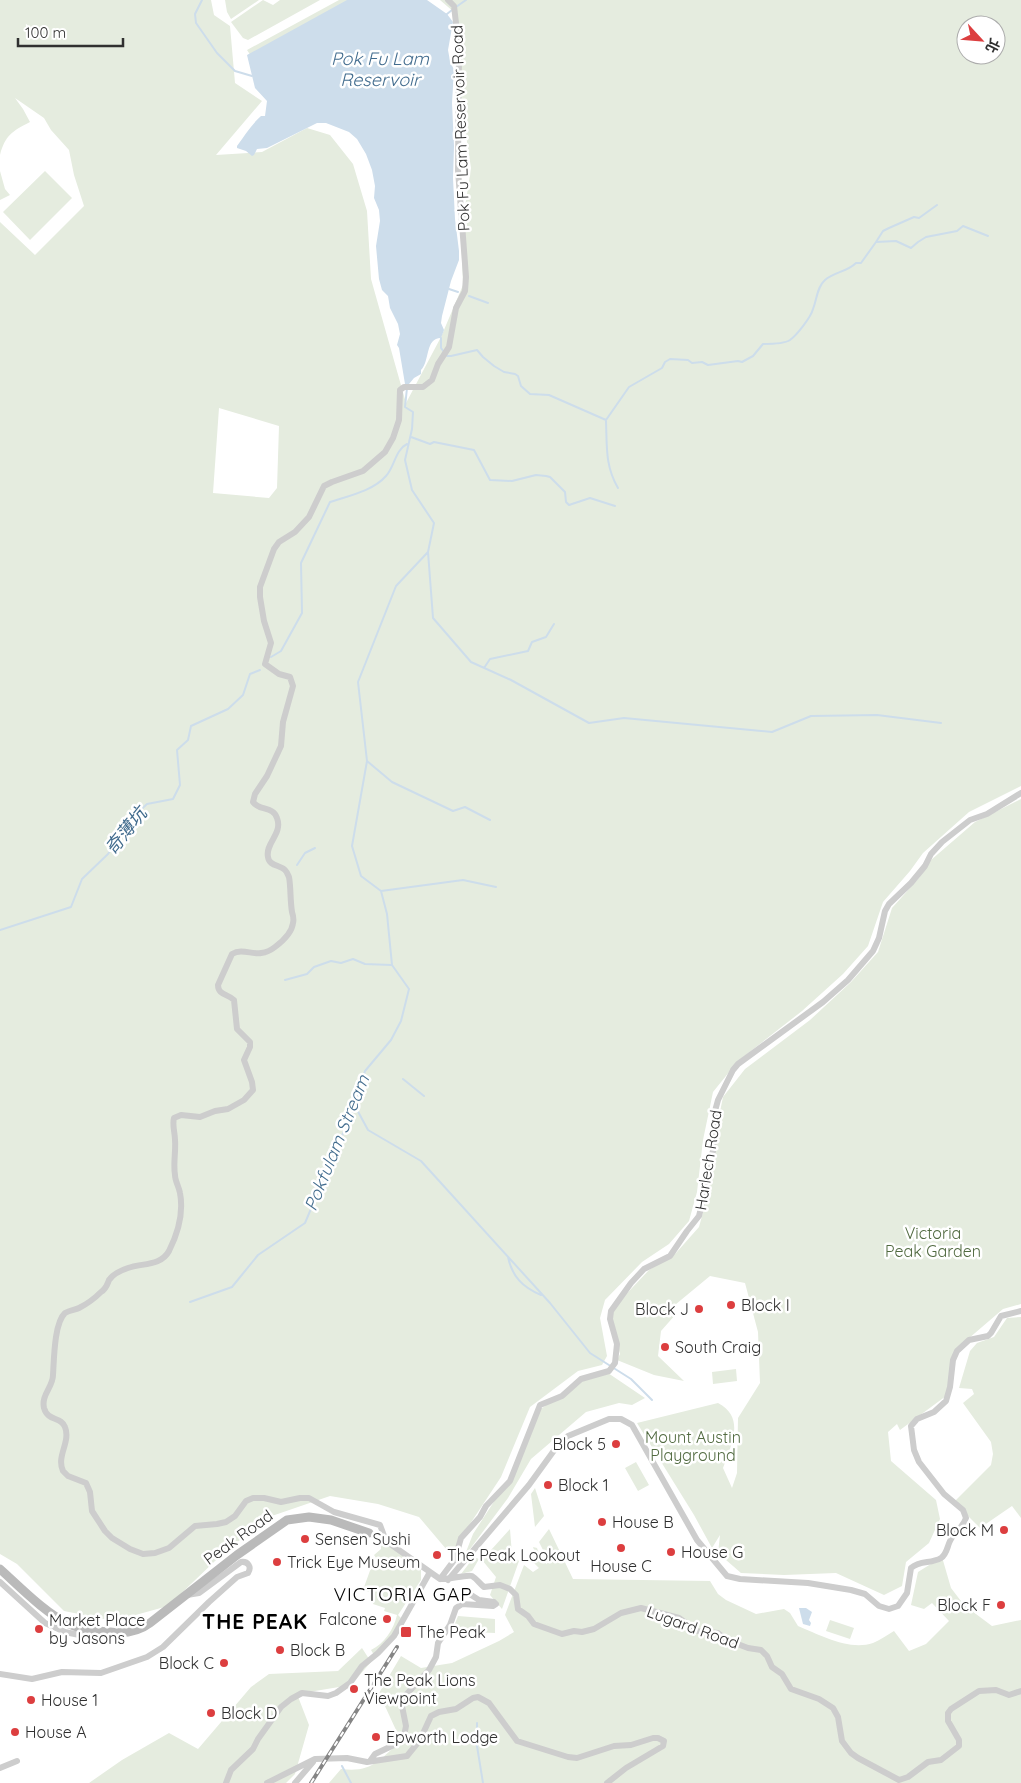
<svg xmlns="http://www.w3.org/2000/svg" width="1021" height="1783" viewBox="0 0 1021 1783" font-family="Quicksand,'Noto Sans TC',sans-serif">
	<rect width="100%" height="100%" fill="#fff"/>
	<path fill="#e5ecdf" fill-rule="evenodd" d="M0,0H211L214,15L230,26L235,83L262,101L216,155L262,152L307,128L330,135L353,164L367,211L371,279L406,403L441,337L463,285L461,233L471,168L462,109L455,13L440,0H1021V786L969,812L923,853L910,871L883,902L868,946L843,974L802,1011L738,1061L713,1092L703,1140L697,1192L689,1221L669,1244L642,1262L605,1300L600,1318L607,1356L602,1365L578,1371L530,1407L501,1477L466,1530L452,1556L419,1517L378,1504L330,1496L266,1518L215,1561L168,1606L114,1621L64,1611L17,1564L0,1554V222L35,255L84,206L74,175L69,150L51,130L44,118L15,98L23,109L30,122C12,131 5,136 0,155ZM966,25H996V55H966ZM219,408L279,426L277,488L269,498L213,493Z
		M225,0H259L231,19L227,12Z
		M263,0L273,5L280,0H320L248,40L243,38L231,22Z
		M339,0H354L251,56L247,50Z
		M0,171L5,189L10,195L0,200Z
		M45,171L72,198L30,240L3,212Z
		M1021,799V1304L1003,1309L954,1351L946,1396L900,1430L897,1424L888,1432L891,1461L936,1500L940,1519L929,1543L906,1562L902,1586L884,1595L836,1573L784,1575L741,1573L718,1553L720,1535L712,1548L694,1515L637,1423L718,1403C746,1418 731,1445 723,1468L732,1488L737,1473L738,1418L760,1383L758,1332L745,1283L710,1276L664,1314L663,1318L676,1314L661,1331L658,1356L684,1381L654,1375L617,1360L620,1354L611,1318L615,1306L649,1270L676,1253L699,1227L708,1194L714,1141L723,1097L745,1069L810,1020L851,982L878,952L892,908L919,878L931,860L975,822Z
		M1021,1317V1518L1012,1506L980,1528L954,1502L991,1465L993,1454L991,1442L963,1403L974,1394L972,1389L959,1388L970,1351L977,1343L994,1337L1007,1318Z
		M736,1369L737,1381L713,1384L712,1372Z
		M608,1373L645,1398L632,1405L619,1403L586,1412L531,1459L508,1498L464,1557L473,1534L508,1480L537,1412L581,1379Z
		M636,1462L649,1485L638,1491L625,1468Z
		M535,1488L544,1516L535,1527L531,1494Z
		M510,1529L512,1555L519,1561L502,1609L490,1595L496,1577L482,1560Z
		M549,1529L573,1579L710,1581L718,1594L726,1600L756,1614L784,1609L790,1613L798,1626C820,1635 849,1651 873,1643C880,1640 887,1635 894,1631L909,1651L926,1644L949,1621L932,1603L924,1609L911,1605L918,1572L942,1557L951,1588L964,1605L992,1626L1021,1620V1783H329L341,1769C372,1773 379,1760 401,1741L379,1693L401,1656L421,1668L452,1663L499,1641L514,1632L505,1615L524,1565L533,1572L539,1568L534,1563L538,1561L533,1547L537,1548C539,1555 545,1557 546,1564L549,1562L539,1542Z
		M381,1540L421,1568V1580L398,1615L401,1618L398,1628L374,1655L371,1650C384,1644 394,1629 397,1615L384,1611L385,1608L373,1604L375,1594L363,1590L372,1565L380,1567L381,1565L374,1555L381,1549V1545L379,1543Z
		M474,1557L479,1559L472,1571L461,1574Z
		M458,1616L495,1619V1633L452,1631Z
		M830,1620L854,1628L850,1639L826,1631Z
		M362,1648L371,1662L351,1685L297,1694L309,1725L295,1774L286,1783H89L122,1760L169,1733L198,1749L251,1687L269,1674L338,1671Z"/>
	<path fill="#cdddeb" d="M347,0H427L447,14L453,22L448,50L450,61L454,70L452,103L454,146L453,178L455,219L459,251V260L451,281L442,316L441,323L444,330L441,338C425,338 430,361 421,370V374L414,378L409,384H405L399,348L397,345L400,334L398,324L390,308L388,296L382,290L379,279L376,246L380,221L379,210L374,198L375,186L372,170L366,154L357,139L349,132L326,123H317L267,148L257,149L254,155L252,156L246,151L237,148V146C245,135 251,125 261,116H265L267,101L255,88L247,55Z
		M799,1608H806L812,1612L809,1620L811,1623L810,1626L803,1624Z"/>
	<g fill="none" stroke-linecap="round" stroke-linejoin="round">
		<path stroke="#cdddeb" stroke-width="2" d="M202,0L195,14L196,23L217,53L235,71L252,76
			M456,7L466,0
			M447,14L452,10
			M876,242L883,231L889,228L914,217L919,218L937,205
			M449,289L458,292
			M469,296L488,303
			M441,338V348L447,356H451L477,350L483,357L494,366L504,372L515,374L518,376L521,386L530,394L549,395L606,420L629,387L662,368L665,362L670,359L688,360L692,363L702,362L708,365L738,361L742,362L753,356L763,344C771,344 784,344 790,340C797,335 811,317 813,309C817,299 817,287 825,280C834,272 847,272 856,263H861L876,242L896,241L911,248L918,242L926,237L957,231L963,226L988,236
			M606,421C607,446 605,466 618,488
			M411,437L430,444L434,442L474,450L490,480L512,481L536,475L546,476L550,477L565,492L566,502L569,505L590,498L615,506
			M428,552L433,618L471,662L511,680L589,723L624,718L772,732L811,716L877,715L941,723
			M271,657L281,651L302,613L301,563L330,502C348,496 373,491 386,476C395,466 395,450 407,444
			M484,668L490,659L528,651L532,642L546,637L554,624
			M367,761L392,782L453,811L465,807L490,820
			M297,865L305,853L315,848
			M381,891L463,880L496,887
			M0,930L71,907L82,879L108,854L131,819L147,804L173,799L180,785L177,750L188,740L191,726L228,709L243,695L250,674L260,670
			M285,980L307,974L314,967L331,961L341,963L353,959L365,964L391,965
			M403,1079L424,1096
			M355,1106L368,1130L421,1161L550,1303L590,1353L631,1379L652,1400
			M508,1257C512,1276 522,1287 541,1295
			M190,1302L232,1287L258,1255L305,1223L355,1105L365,1071L391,1040L401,1021L409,989L392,965L387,914L381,891L361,876L352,846L367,761L358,682L396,586L428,552L434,523L412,490L405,460L412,429L413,412L405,407L407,388
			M477,1723V1746L483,1783
			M342,1766L351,1783"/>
		<path stroke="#cdcdcd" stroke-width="6" d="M369,1533L386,1541L440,1579C449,1580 466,1574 472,1576C477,1579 480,1584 484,1587L500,1585L510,1589L516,1595L518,1609L528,1616L534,1624L562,1634L574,1631L582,1632L594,1629L621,1613L641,1608L679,1618L697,1631L718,1633L727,1640L748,1648L761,1650L767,1656L772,1667L782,1674L791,1689L819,1699L833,1708L838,1717L842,1741L851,1753L858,1758L899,1780L908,1777L928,1762L941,1760L959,1746V1740L948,1721V1713L951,1709L979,1691L996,1690L1009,1695L1021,1691
			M386,1541L380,1525L334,1512L309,1498H300L281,1502L264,1498H253L246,1501L235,1516L226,1522L217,1524L195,1526L169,1548L155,1553L143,1554L130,1549L112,1538L105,1531L92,1511L90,1492L86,1483L68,1476L63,1471C56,1456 71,1442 65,1427C61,1416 48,1422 44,1408C41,1395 53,1387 53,1375C54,1361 54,1323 65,1313C70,1310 75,1310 79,1308C87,1304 95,1298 101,1292C106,1289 107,1285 109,1280C113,1274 122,1270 128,1268C142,1263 161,1266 169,1251C178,1233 184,1214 180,1193C179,1187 175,1181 175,1175C173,1164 176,1151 175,1140C175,1133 172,1125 174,1118L181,1115L200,1117L215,1111L228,1109L244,1100L253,1090L252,1082L244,1060L250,1047V1042L237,1029L234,1000C228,994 218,995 218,985L232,954C246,946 257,961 275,947C283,941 292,932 293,923C294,919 293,915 292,912C290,900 291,888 289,877C288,875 287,872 285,870C280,865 269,866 268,857C265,843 283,834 277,818C273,806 259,811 253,802L255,794L267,776L281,746L283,722L293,686L290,677L279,674L265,664L271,643L264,621L260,597V587L274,549L279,542L295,532L309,517L324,486L332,482L363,471L385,452L393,438L399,420L400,390L404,387H423L432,380L438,364L449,347L456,308L465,291L466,277L458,170L459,49L454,6L448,0
			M440,1579L455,1559L461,1538L480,1517L486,1506L510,1481L540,1405L562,1396L581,1379L609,1371L615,1363L617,1344L610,1319L611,1311L631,1283L644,1269L670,1256L687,1231L699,1216L703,1200L706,1173L713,1151L715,1111L718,1100L733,1070L738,1064L823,1002L848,980L873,951L879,938L885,911L889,904L911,883L925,866L931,854L942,842L970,820L987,814L1021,793
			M448,1580L529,1485L558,1445L568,1436L609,1419H621L632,1425L697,1540L727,1576L740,1579L808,1583L851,1590L865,1594L879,1606L889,1609L898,1606L907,1593L911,1568C920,1560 931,1564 941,1558C947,1554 947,1547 950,1541C954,1532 963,1528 966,1518L963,1510L944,1494L919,1462L914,1450L911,1426L917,1419L934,1412L946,1401L950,1387L953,1360L957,1351L969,1340L988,1336L991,1333L1001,1316L1021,1311
			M0,1582L45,1623L65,1632L89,1637L94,1631
			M0,1674L32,1679L62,1672L101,1673L147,1657L163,1647L209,1602L237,1577L248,1573C252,1567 248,1561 241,1562L199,1593L187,1595
			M370,1761L375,1754L396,1744L404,1736L406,1726L402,1706L403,1698L429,1670L436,1657L438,1643L450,1625L456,1608L462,1604L493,1606L496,1604L494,1602L479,1600L468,1593
			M0,1768L17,1761
			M226,1783L231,1770L253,1749L258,1739L281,1707L291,1699L302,1693L328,1696L336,1693L350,1683L362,1666L378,1653L394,1636L430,1572
			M267,1783L315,1759L347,1758L367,1762L407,1756L420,1740L431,1716L439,1712L456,1709L473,1698L478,1697L489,1703L517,1741L568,1757L577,1758L614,1746L631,1745L653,1738H658L664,1741L663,1746L626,1768L607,1783
			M295,1783L313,1762"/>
		<path stroke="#bababa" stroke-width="9" d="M0,1569C19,1586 46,1614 69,1624C82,1630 96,1631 110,1632C125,1634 138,1632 150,1623L237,1555L287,1520L309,1517L331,1520L369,1533"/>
		<g stroke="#858585" stroke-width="4">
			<path id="rail" d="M311,1783L397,1647"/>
		</g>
		<use href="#rail" stroke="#fff" stroke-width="2" stroke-dasharray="5.5" stroke-linecap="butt"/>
	</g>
	<g fill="#dc3e3f" stroke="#fff" stroke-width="2">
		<circle cx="731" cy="1305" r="5"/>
		<circle cx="699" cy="1309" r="5"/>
		<circle cx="665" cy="1347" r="5"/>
		<circle cx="616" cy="1444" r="5"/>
		<circle cx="548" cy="1485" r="5"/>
		<circle cx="602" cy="1522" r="5"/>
		<circle cx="1004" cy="1530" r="5"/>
		<circle cx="305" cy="1539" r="5"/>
		<circle cx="621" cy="1548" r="5"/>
		<circle cx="671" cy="1552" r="5"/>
		<circle cx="437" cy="1555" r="5"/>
		<circle cx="277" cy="1562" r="5"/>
		<circle cx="1001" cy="1605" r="5"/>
		<circle cx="387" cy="1619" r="5"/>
		<circle cx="39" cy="1629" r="5"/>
		<rect x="400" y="1626" width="12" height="12" rx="2.5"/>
		<circle cx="280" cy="1650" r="5"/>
		<circle cx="224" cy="1663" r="5"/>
		<circle cx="354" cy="1689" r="5"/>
		<circle cx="31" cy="1700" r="5"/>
		<circle cx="211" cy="1713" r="5"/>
		<circle cx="15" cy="1732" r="5"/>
		<circle cx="376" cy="1737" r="5"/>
	</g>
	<g text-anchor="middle" stroke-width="5" stroke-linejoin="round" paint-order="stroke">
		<g font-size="16" fill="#303030" stroke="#fff">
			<text transform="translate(460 128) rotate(-92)" y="6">Pok Fu Lam Reservoir Road</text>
			<text transform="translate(708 1160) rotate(-81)" y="6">Harlech Road</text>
			<text transform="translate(238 1537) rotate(-36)" y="6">Peak Road</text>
			<text transform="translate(693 1627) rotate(20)" y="6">Lugard Road</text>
		</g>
		<g font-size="16" fill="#516a40" stroke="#fff">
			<text x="933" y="1239">Victoria<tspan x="933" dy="18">Peak Garden</tspan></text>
			<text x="693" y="1443">Mount Austin<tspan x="693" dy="18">Playground</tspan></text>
		</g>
		<g font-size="16" fill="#303030" stroke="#fff" text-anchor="start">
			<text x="741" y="1311">Block I</text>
			<text x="689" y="1315" text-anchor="end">Block J</text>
			<text x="675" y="1353">South Craig</text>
			<text x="606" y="1450" text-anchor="end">Block 5</text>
			<text x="558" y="1491">Block 1</text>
			<text x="612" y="1528">House B</text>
			<text x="994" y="1536" text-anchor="end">Block M</text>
			<text x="315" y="1545">Sensen Sushi</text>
			<text x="681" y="1558">House G</text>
			<text x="447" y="1561">The Peak Lookout</text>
			<text x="287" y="1568">Trick Eye Museum</text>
			<text x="621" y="1572" text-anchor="middle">House C</text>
			<text x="991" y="1611" text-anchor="end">Block F</text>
			<text x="377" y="1625" text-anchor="end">Falcone</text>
			<text x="49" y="1626">Market Place<tspan x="49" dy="18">by Jasons</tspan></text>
			<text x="417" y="1638">The Peak</text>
			<text x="290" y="1656">Block B</text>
			<text x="214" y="1669" text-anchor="end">Block C</text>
			<text x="364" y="1686">The Peak Lions<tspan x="364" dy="18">Viewpoint</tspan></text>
			<text x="41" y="1706">House 1</text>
			<text x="221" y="1719">Block D</text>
			<text x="25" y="1738">House A</text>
			<text x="386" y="1743">Epworth Lodge</text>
		</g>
		<g font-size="18" font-style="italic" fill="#426c8e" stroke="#fff">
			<text x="380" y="65">Pok Fu Lam<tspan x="380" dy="21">Reservoir</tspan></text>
			<text transform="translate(126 831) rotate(-51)" y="6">奇薄坑</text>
			<text transform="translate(337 1143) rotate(-68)" y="6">Pokfulam Stream</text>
		</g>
		<g font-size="19" letter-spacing="1" fill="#000" stroke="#fff">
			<text x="403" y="1601">VICTORIA GAP</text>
		</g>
		<g font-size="21" font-weight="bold" letter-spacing="1" fill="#000" stroke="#fff">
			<text x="255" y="1629">THE PEAK</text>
		</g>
	</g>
	<g transform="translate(981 40) rotate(116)"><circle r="24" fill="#ffffff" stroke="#acacac"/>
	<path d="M0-4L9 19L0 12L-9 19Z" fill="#dc3e3f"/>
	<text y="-8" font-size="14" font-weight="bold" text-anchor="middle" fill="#303030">北</text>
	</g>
	<path d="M18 38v8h105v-8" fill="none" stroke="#303030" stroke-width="2.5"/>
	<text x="25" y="38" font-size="15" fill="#303030" stroke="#ffffff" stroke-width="4" paint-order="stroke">100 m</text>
</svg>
